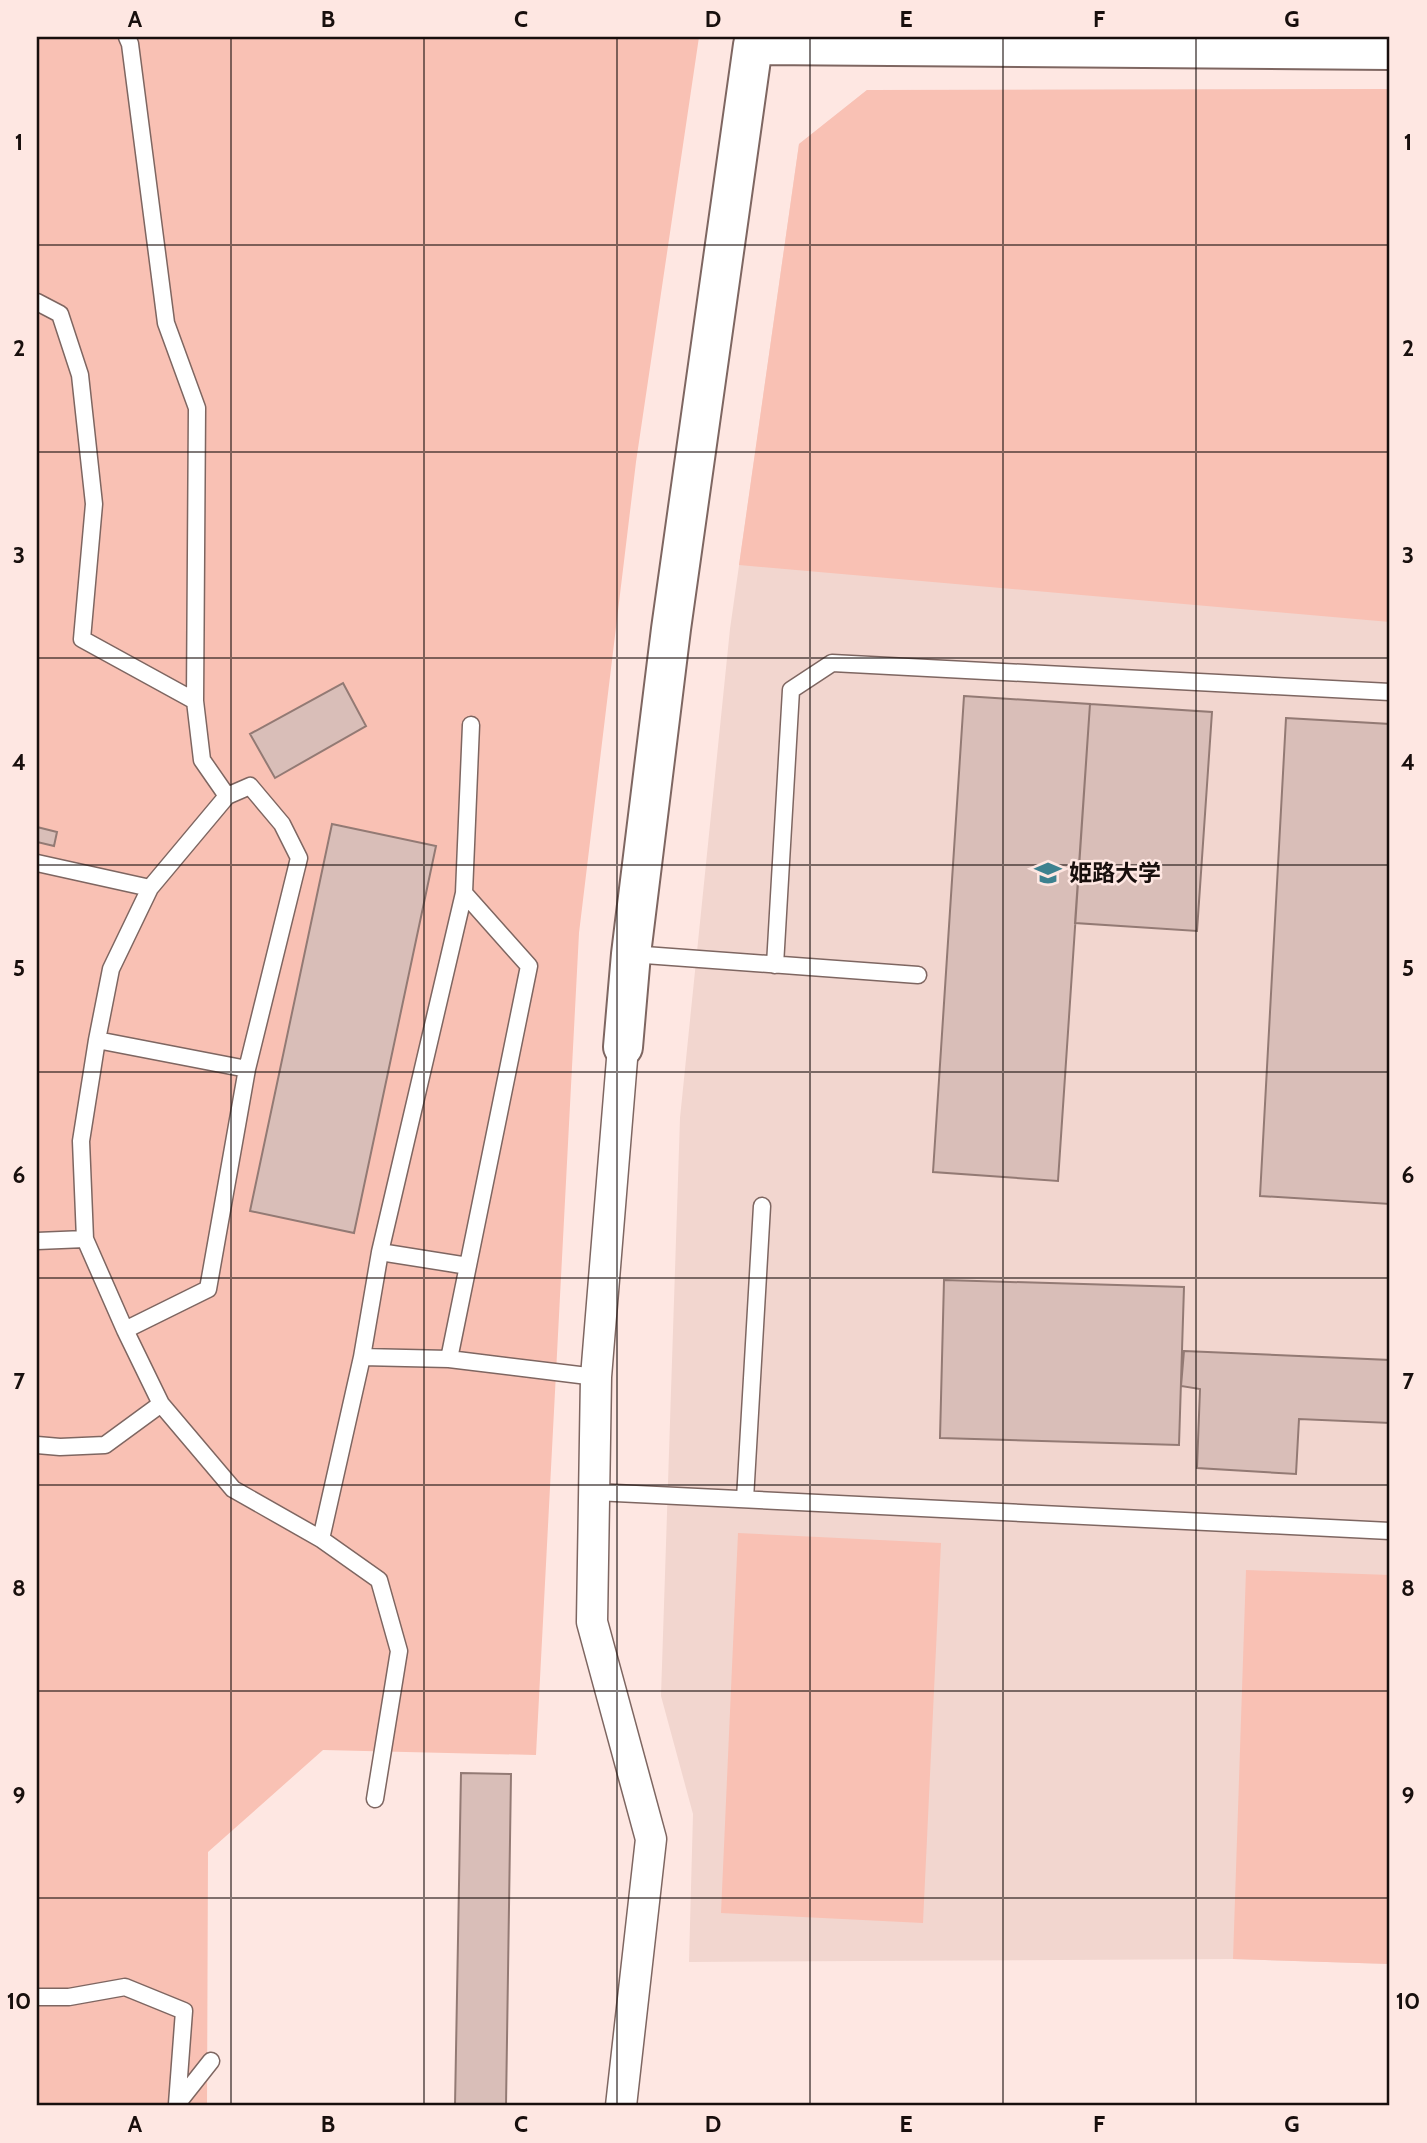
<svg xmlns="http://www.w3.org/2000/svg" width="1427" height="2143" viewBox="0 0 1427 2143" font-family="Cabin,'Noto Sans JP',sans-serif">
	<rect width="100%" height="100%" fill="#fee7e2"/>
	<path fill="#f2d6cf" d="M1390,89V1964L1233,1959L689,1962L693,1814L661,1696L680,1118L730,629L799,144L867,90Z"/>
	<path fill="#f9c1b4" d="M37,37H699L636,462L579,933L536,1755L323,1750L208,1852L207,2106H37Z
		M1390,89V622L739,565L799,144L867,90Z
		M738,1533L941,1543L923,1923L721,1913Z
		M1246,1570L1390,1575V1964L1233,1959Z"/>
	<path fill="#d9beb8" stroke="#937a74" stroke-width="2" d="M343,683L366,726L275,778L250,734Z
		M964,696L1090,704L1058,1181L933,1172Z
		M1090,704L1212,712L1197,931L1075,923Z
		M1286,718L1390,724V1204L1260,1196Z
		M332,824L436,846L354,1233L250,1211Z
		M37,827L57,832L54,846L37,842Z
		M944,1280L1184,1287L1179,1445L940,1438Z
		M1184,1351L1390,1360V1423L1299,1419L1296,1474L1197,1468L1200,1389L1181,1386Z
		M461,1773L511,1774L506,2106H455Z"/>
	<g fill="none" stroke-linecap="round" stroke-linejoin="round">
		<g stroke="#7e6661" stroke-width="19">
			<path id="lane" d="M127,37L130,44L166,323L197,408L195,701L202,760L227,796
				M37,302L60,314L80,375L94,504L82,639L195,701
				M37,863L150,888
				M631,954L918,975
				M775,965L791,690L832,663L1390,692
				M97,1040L247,1069
				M37,1241L85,1239
				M380,1252L468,1266
				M125,1330L208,1289L247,1069L299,858L282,824L250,786L227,796L150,888L111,969L97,1040L81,1141L85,1239L125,1330L161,1404L233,1489L321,1539L379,1580L399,1651L375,1799
				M362,1357L449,1359L596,1377
				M449,1359L529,966L464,893
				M37,1445L60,1447L105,1445L161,1404
				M595,1492L1390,1531
				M745,1499L762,1206
				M321,1539L362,1357L380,1252L464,893L471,725
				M37,1997H69L125,1987L184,2011L177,2104
				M177,2104L211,2061"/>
		</g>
		<g stroke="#7e6661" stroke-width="33">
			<path id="street" d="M621,2106L651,1839L592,1622L596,1377L623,1047"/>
		</g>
		<g stroke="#7e6661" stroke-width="42">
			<path id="secondary" d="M623,1047L631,954L671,629L753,45L1390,50"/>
		</g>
		<use href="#lane" stroke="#fff" stroke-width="16"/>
		<use href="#street" stroke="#fff" stroke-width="30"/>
		<use href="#secondary" stroke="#fff" stroke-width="38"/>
	</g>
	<path fill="none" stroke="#180f0d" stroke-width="2" stroke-opacity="0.55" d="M231,37V2106M424,37V2106M617,37V2106M810,37V2106M1003,37V2106M1196,37V2106M37,245H1390M37,452H1390M37,658H1390M37,865H1390M37,1072H1390M37,1278H1390M37,1485H1390M37,1691H1390M37,1898H1390"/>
	<defs>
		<g id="university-bare" transform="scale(2.1)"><path d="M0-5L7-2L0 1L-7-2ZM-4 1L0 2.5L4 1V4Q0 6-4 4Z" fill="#3d818f" stroke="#fee7e2" stroke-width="2.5" paint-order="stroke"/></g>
	</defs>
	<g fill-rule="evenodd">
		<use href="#university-bare" x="1048" y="873"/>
	</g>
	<g text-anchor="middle" stroke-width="5" stroke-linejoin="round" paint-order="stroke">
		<g font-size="23" font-weight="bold" fill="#180f0d" stroke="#fee7e2" text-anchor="start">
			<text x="1069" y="881">姫路大学</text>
		</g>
	</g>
	<rect width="1427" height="2143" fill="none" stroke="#fee7e2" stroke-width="77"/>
	<rect x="38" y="38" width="1350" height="2066" fill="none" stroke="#180f0d" stroke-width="2.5"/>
	<g font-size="23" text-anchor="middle" font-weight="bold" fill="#180f0d">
		<text x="135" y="27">A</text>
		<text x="328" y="27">B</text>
		<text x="521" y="27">C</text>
		<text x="713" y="27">D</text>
		<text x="906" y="27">E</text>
		<text x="1099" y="27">F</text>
		<text x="1292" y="27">G</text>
		<text x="19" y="150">1</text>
		<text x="1408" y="150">1</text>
		<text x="19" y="356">2</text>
		<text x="1408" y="356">2</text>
		<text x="19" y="563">3</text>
		<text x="1408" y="563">3</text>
		<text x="19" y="770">4</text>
		<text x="1408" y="770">4</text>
		<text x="19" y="976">5</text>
		<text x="1408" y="976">5</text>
		<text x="19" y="1183">6</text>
		<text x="1408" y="1183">6</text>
		<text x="19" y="1389">7</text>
		<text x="1408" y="1389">7</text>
		<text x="19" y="1596">8</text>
		<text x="1408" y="1596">8</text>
		<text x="19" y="1803">9</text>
		<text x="1408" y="1803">9</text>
		<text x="19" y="2009">10</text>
		<text x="1408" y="2009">10</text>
		<text x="135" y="2132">A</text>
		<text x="328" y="2132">B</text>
		<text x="521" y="2132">C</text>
		<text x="713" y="2132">D</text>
		<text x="906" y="2132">E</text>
		<text x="1099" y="2132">F</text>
		<text x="1292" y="2132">G</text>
	</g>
</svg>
